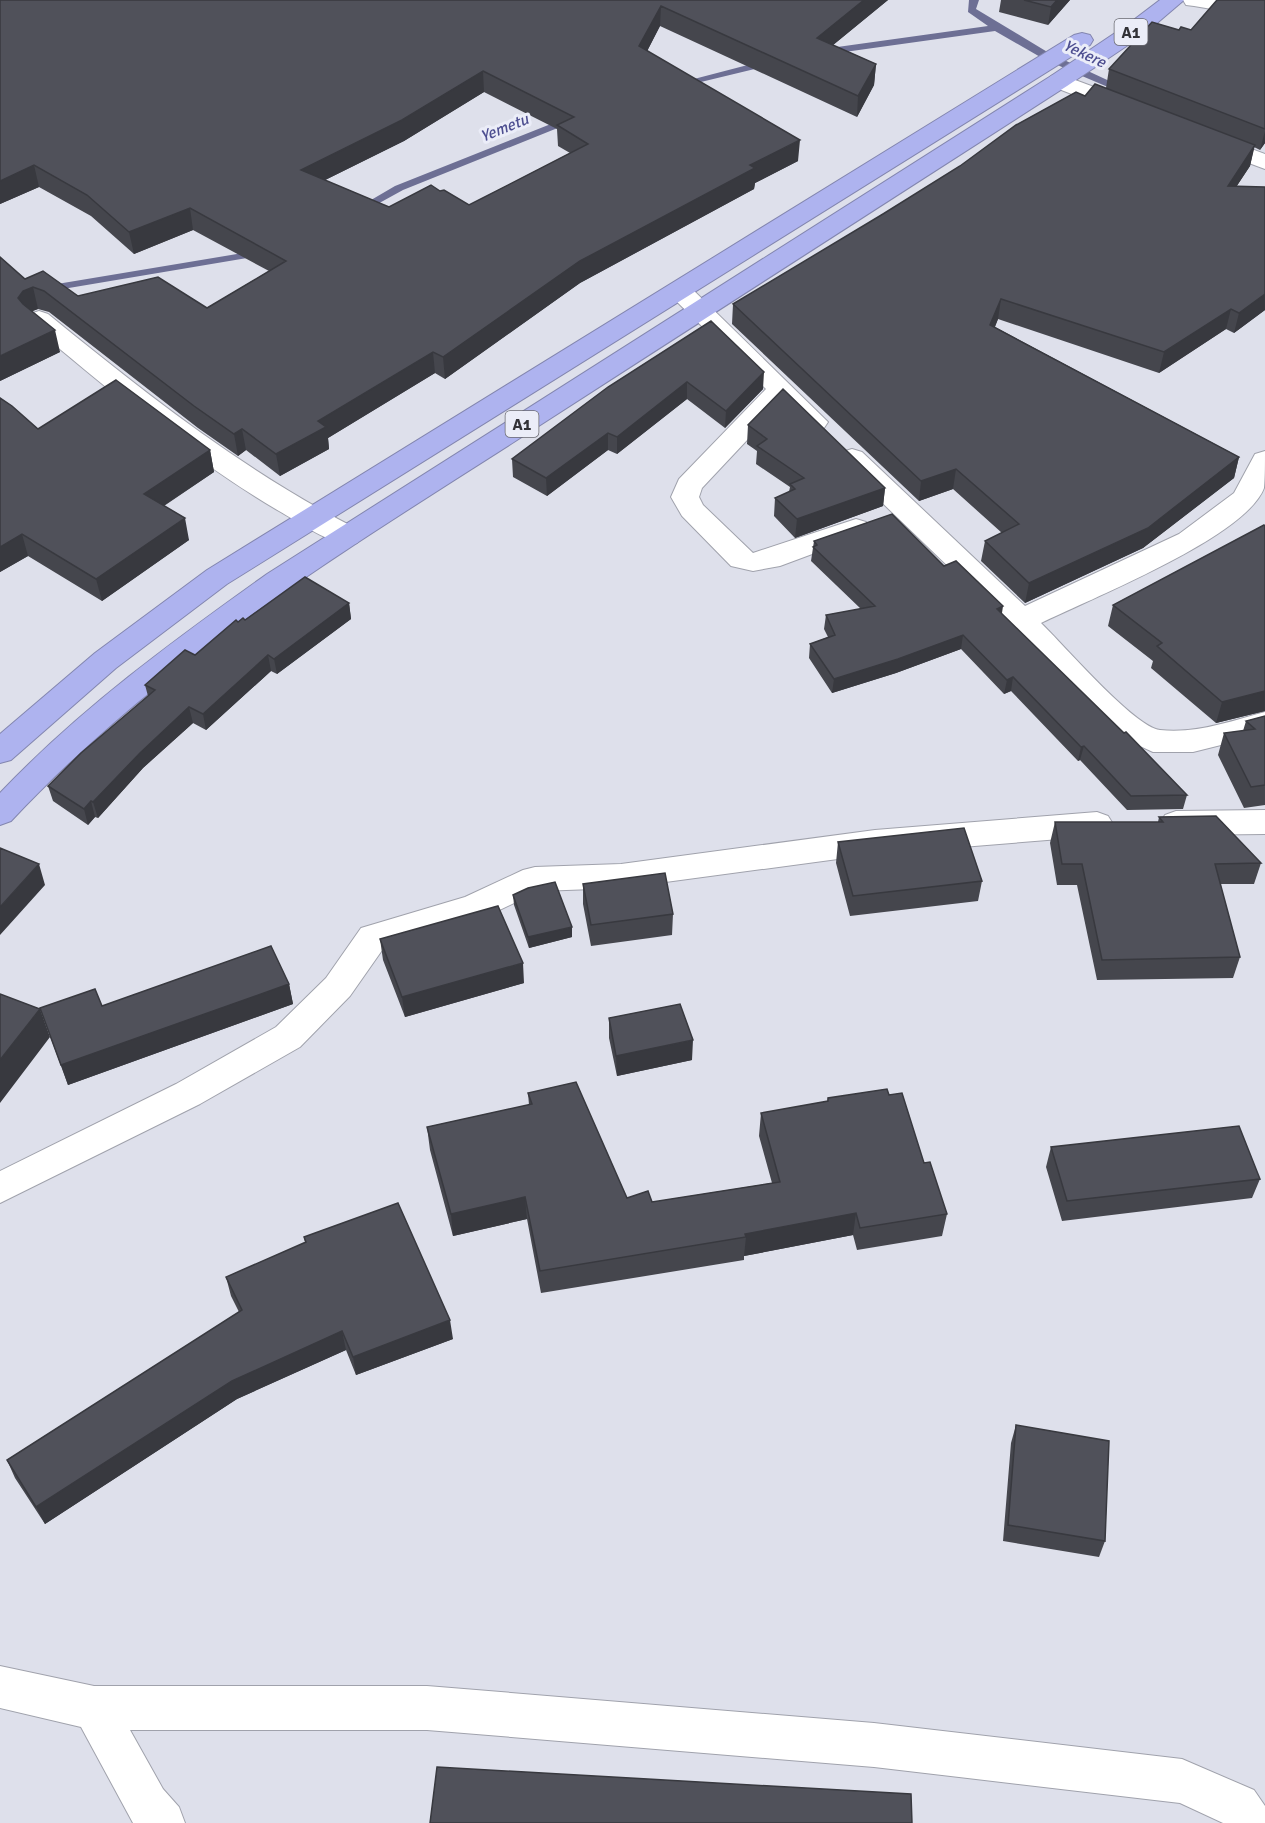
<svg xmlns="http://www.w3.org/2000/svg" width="1265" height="1823" viewBox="0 0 1265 1823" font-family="Signika,sans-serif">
	<rect width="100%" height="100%" fill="#dee0eb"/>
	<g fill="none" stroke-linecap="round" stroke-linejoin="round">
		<path fill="#6d6f94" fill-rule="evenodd" d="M969,0H979L976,9L1049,53L1131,91L1122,93L1082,76L1042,58L995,31L823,55L818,52L823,49L988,26L968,12Z
			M767,60L772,63L771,65L676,88L671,85Z
			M571,116L575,117V121L403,190L363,212L359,213L354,210L395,186Z
			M261,250L267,253L265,255L45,292L39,289L45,286Z"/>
		<g stroke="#a0a2ac" stroke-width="2">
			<path id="minor" d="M1183,0H1232L1265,6V18L1194,6L1186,5Z
				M1059,74L1137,103L1140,108L1137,113L1129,115L1121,113L1051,86L1048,81L1051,76Z
				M1211,134L1265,154V169L1203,146L1199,141L1203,136Z
				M679,282L688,285L828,422L824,428C804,433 795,417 781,404L702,488L699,497L703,505L753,553L856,519L866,522L870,528L866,534L780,566L753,571L731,566L682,516L671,497L679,479L766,389L670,295L666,290L670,285Z
				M39,311L48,314C146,394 244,471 357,529L361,536L357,543C352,544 349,545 344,544C324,540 297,521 279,511C189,458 110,391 30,324L26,319L30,314Z
				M852,449L862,452L1025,606L1179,534L1234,493L1255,454L1265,451C1265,462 1265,478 1264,488C1246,537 1090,599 1041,623C1063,644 1134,727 1160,730C1196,734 1231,721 1265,712V734L1193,752H1153L1114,734L1011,627L842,464L838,458L842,452Z
				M1265,810V834L1176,835L1165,831L1160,823L1165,815L1176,811Z
				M1097,812L1108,816L1113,824L1108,832L1097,836L875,854L621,888L539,891L487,916L385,946L350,996L300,1047L200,1104L0,1203V1171L176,1084L276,1027L326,978L361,928L465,897L523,870L535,867L621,864L875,830Z
				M0,1666L94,1686H427L874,1723L1182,1759L1254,1790L1265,1806V1823H1223L1180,1803L874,1767L427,1730H130L163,1789L179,1807L185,1823H133L81,1727L0,1708Z"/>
		</g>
		<g stroke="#8386af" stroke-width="2">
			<path id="highway" d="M1160,0H1184L1143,35L1067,86C883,204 700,322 517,440C336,556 159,663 11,821L0,825V793C80,709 173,641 267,574L1051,76L1127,25Z
				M1082,33L1090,35L1093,40L1090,45L227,584L116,668L11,760L0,763V734L95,653L207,570L1074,35Z"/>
		</g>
		<use href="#minor" fill="#fff" fill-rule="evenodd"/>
		<use href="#highway" fill="#aeb3ef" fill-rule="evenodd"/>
	</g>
	<path fill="#45464d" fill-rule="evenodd" d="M0,0H888L833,45L876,64L874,85L857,117L660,26L647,51L798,161L755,183L754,189L580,283L445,379L435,373L328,438L329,449L280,476L246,450L238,456L198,428L49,312L38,309L32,311L60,352L0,381L25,279L78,296L207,308L269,271L193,230L134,254L91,216L39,187L0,204ZM484,92L557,129L558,146L570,153L469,205L440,191L389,207L325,180L404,141Z
		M1001,0H1070L1048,25L999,12Z
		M1265,0V143L1260,150L1254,147L1250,166L1236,187L1265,310L1234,333L1226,329L1159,373L998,319L995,327L1239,457L1234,478L1143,548L1025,603L981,561L985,541L1002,533L953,489L919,501L732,324L733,304L1085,96L1106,88L1109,69L1179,30H1191Z
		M711,321L763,389L725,428L687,399L617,454L608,450L547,496L513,477L512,459Z
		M0,398L38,429L210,450L214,472L164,506L189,540L102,601L28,556L0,572Z
		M748,425L885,488L883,506L795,538L774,516L775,498L789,492L790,487L756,464L757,451L747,444Z
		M1265,526V711L1216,723L1151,668L1153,661L1108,626L1113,605Z
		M814,541L944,566L1002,614L1187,795L1183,809L1127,810L1080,760L1078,761L1011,691L1004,694L961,649L896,673L832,693L809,658L810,644L828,637L824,629L826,615L861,609L811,561Z
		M349,603L351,619L277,674L271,671L206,730L193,723L143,768L98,818L95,817L88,825L53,801L48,786L148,696L145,685L195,655L238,622L245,620Z
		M1265,716V805L1244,808L1218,755L1224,733L1243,731L1246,721Z
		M1159,817L1261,863L1254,884H1220L1240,957L1233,978L1097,980L1077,885H1057L1050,843L1055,822H1158Z
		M838,842L982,881L978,901L850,916L836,863Z
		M583,884L673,914L672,935L591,946L583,904Z
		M513,895L572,937L529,948L514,905Z
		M380,939L524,983L405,1017L383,960Z
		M289,984L293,1004L68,1085L40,1009L102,1006Z
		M609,1018L692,1060L617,1076L609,1038Z
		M528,1093L627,1198L652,1202L772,1183L759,1136L761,1113L827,1102L828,1098L889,1095L924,1163L947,1214L942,1236L857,1250L853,1235L744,1256V1260L541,1293L527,1219L453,1236L430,1150L427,1127L529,1105Z
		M1051,1147L1260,1179L1252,1198L1062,1221L1046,1167Z
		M304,1237L453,1339L356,1375L346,1350L237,1399L45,1524L15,1478L7,1460L239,1312L231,1296L226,1277L305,1243Z
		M1016,1425L1105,1541L1099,1557L1003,1541L1011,1443Z"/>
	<path fill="#38393f" d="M864,0H888L816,59L817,38Z
		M1057,0H1070L1048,25L1051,7Z
		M661,6L660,26L639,67V46Z
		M876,64L874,85L857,117L858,96Z
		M483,71L484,92L404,141L303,191L301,170Z
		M1265,131V143L1260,150Z
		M800,140L798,161L755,183L754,189L580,283L445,379L443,357L580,261L750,165Z
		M1255,145L1250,166L1223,207L1228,186Z
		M34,165L39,187L0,204V181Z
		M190,208L193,230L134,254L129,232Z
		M33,287L38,309L28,313L18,298L23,291Z
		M1265,294V310L1234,333L1239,313Z
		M1001,299L998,319L987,345L990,325Z
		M1231,309L1226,329L1159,373L1164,352Z
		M55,330L60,352L0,381V356Z
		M433,352L435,373L328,438L329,449L280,476L276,454L318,421Z
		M764,372L763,389L725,428L726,411Z
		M687,382V399L617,454V437Z
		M242,429L246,450L238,456L234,434Z
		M608,433V450L547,496L546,478Z
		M210,450L214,472L148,516L144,494Z
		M1239,457L1234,478L1143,548L1025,603L1029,583Z
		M956,469L953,489L919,501L921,481Z
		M885,488L883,506L795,538L797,519Z
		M185,518L189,540L102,601L96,579Z
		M22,534L28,556L0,572V547Z
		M349,603L351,619L277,674L274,659Z
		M1003,606L1001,620L997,609Z
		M963,635L961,649L896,673L832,693L834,679Z
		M268,655L271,671L206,730L203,714Z
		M1013,677L1011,691L1004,694L1007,680Z
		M1265,691V711L1216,723L1222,702Z
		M189,707L193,723L143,768L98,818L93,802L140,753Z
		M1084,746L1080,760L1078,761L1081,747Z
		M91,801L95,817L88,825L84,809Z
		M39,864L45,885L0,935V907Z
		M572,927V937L529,948L528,937Z
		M523,963L524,983L405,1017L402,997Z
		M289,984L293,1004L68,1085L61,1065Z
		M40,1009L50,1037L0,1103V1060Z
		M693,1040L692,1060L617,1076L616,1056Z
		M525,1197L527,1219L453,1236L451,1214Z
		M856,1213L853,1235L744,1256L746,1237L745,1234Z
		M450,1320L453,1339L356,1375L353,1357Z
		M342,1331L346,1350L237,1399L45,1524L36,1507L232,1381Z"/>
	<path fill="#50515a" stroke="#38393f" stroke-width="1.5" fill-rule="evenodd" d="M0,0H864L817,38L876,64L858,96L661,6L639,46L800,140L750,165L755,168L580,261L443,357L433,352L318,421L326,427L276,454L242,429L234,434L194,406L44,291L33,287L23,291L18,298L23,304L55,330L0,356V257L25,279L43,271L78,296L158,277L207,308L286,261L190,208L129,232L87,195L34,165L0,181ZM483,71L574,117L557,125L588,144L469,205L444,190L440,191L431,185L389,207L301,170L402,120Z
		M1024,0H1057L1051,7Z
		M1217,0H1265V129L1109,69L1152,22L1179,30L1181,27L1191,30Z
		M1095,84L1255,145L1228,186L1265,187V294L1239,313L1231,309L1164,352L1001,299L990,325L1239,457L1148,528L1029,583L985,541L1019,524L956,469L921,481L733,304L883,214L960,166L1016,125L1076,92L1085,96Z
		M711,321L764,372L726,411L687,382L617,437L608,433L546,478L512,459L608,387Z
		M116,380L210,450L144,494L185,518L96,579L22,534L0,547V398L12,406L38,429Z
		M783,389L885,488L797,519L775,498L795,489L790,484L804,478L757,446L767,439L748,425Z
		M892,514L944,566L956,561L1003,606L997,609L1124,733L1126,732L1187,795L1131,796L1084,746L1081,747L1013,677L1007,680L963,635L898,659L834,679L810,644L835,635L826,615L875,606L813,547L817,545L814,541Z
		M1264,525L1265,526V691L1222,702L1157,646L1162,643L1113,605Z
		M305,577L349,603L274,659L268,655L203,714L189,707L140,753L93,802L91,801L84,809L48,786L81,753L155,690L145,685L185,650L195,655L236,620L238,622L243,618L245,620Z
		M1265,716V785L1251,787L1224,733L1255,729L1246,721Z
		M1216,816L1261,863L1215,864L1240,957L1102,960L1082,864H1062L1055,822H1163L1159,817Z
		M964,828L982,881L853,896L838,842Z
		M0,848L39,864L0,907Z
		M665,873L673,914L591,925L583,884Z
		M555,882L572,927L528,937L513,895L528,888Z
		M498,906L523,963L402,997L380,939Z
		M271,946L289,984L61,1065L40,1008L95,989L102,1006Z
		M0,994L40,1009L0,1060Z
		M680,1004L693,1040L616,1056L609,1018Z
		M576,1082L627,1198L648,1191L652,1202L780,1182L761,1113L828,1101V1098L887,1089L889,1095L902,1093L924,1163L930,1162L947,1214L860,1228L856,1213L745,1234L746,1237L540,1271L525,1197L451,1214L427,1127L532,1104L528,1093Z
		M1239,1126L1260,1179L1067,1201L1051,1147Z
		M398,1203L450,1320L353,1357L342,1331L232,1381L36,1507L7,1460L242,1310L226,1277L306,1242L304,1237Z
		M1016,1425L1109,1441L1105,1541L1008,1525Z
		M437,1767L911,1794L912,1823H430Z"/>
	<g text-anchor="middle" stroke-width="6" stroke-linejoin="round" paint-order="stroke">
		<g fill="#ebedf8" stroke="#6a6a71" stroke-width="1.5">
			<rect x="1114.5" y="19" width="33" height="26" rx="4.5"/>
			<rect x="505.5" y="411" width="33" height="26" rx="4.5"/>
		</g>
		<g font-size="16" font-weight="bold" fill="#323237">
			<text x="1131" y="38">A1</text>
			<text x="522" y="430">A1</text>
		</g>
		<g font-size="16" font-style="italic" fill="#4d4e90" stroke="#ebedf8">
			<text transform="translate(1085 53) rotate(25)" y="6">Yekere</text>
			<text transform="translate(504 127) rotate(-22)" y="6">Yemetu</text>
		</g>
	</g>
</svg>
